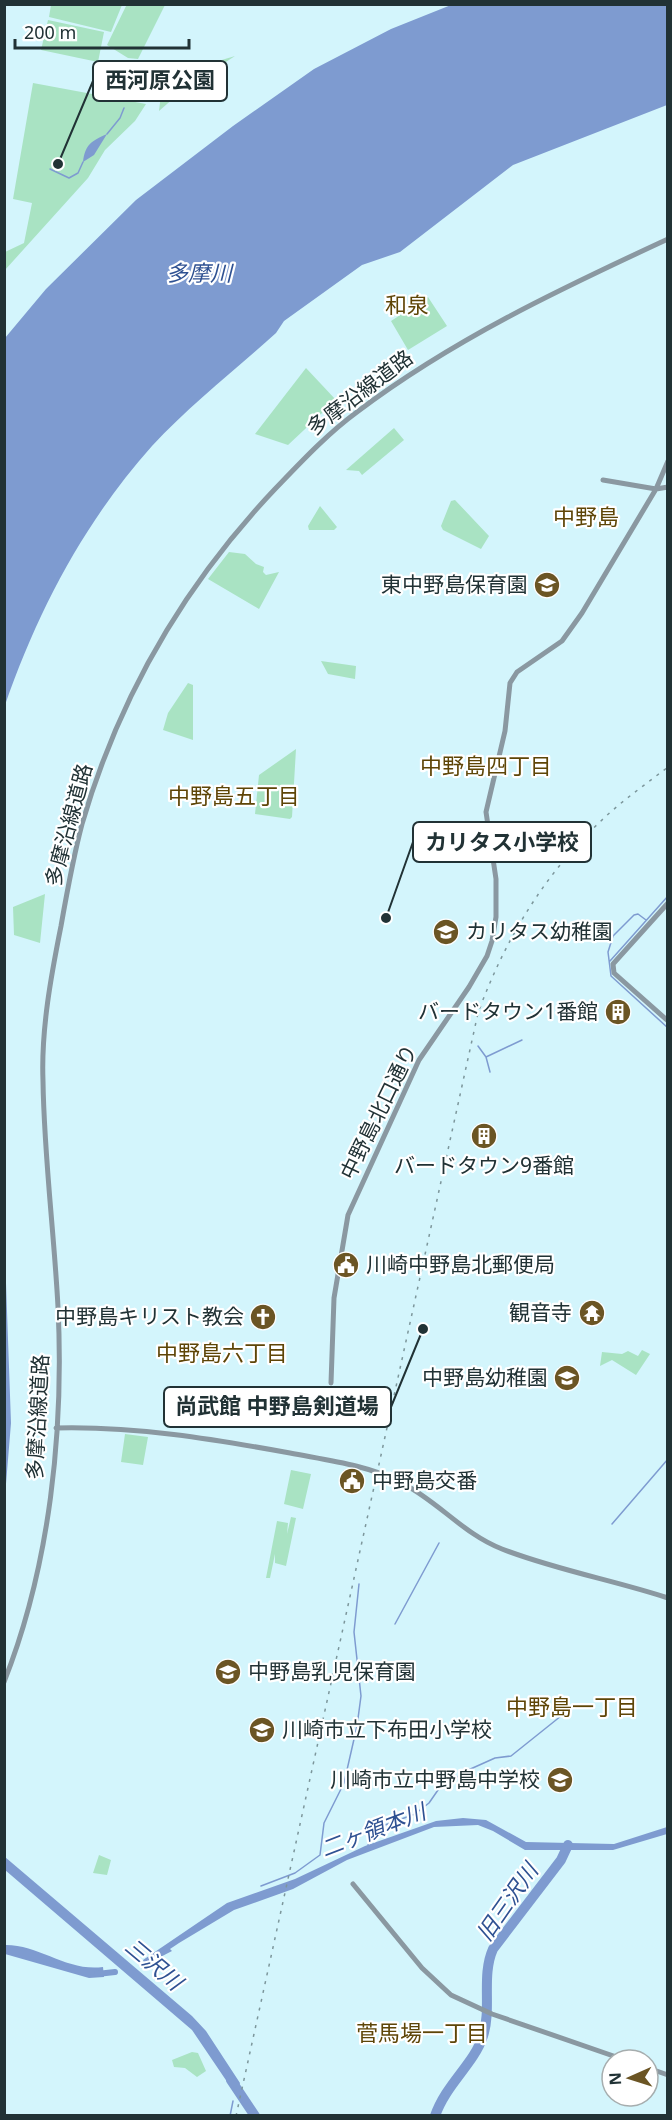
<svg xmlns="http://www.w3.org/2000/svg" width="672" height="2120" viewBox="0 0 672 2120" font-family="'Noto Sans','Noto Sans JP',sans-serif">
	<rect width="100%" height="100%" fill="#d3f5fc"/>
	<path fill="#a9e3c3" d="M127,4L165,5L138,59L128,58L107,45Z
		M51,5V4L122,5L111,32L49,17Z
		M48,20L104,32L98,62L41,50Z
		M235,56L183,90L159,111C160,105 160,97 163,92C174,73 215,62 235,56Z
		M33,83L146,104L135,121L105,150L88,178L5,270V252L24,243L32,203L13,199Z
		M428,297L447,326L408,350L391,321Z
		M306,368L336,400L288,445L255,434Z
		M394,428L404,440L362,475L359,471L346,470Z
		M455,500L489,536L481,549L443,530L441,526L451,501Z
		M320,506L337,527L334,530H309L308,526Z
		M229,552L245,554L256,564L264,567L263,572L266,575L279,572L259,609L208,579Z
		M321,661L356,666L355,679L328,674Z
		M188,683L193,685V740L163,730L168,713Z
		M296,749L292,817L290,819L255,814L259,775Z
		M45,894L40,943L14,935L13,907Z
		M642,1350L650,1354L636,1375L612,1360L600,1366L602,1352L622,1354L628,1351L638,1356Z
		M125,1434L148,1437L143,1465L121,1462Z
		M291,1470L311,1474L303,1509L284,1504Z
		M291,1517L296,1518L286,1566L275,1563V1554L270,1578H266L277,1521L288,1523L287,1534Z
		M99,1855L111,1860L107,1875L93,1873Z
		M192,2052L198,2053L206,2071L197,2077L185,2068L174,2067L172,2060Z"/>
	<path fill="#7e9bd0" d="M451,5H667V105L513,165L400,252L362,265L284,321L276,333C235,370 190,405 152,446C85,521 38,610 5,705V338L46,289L136,200L233,126L314,69L391,29Z
		M107,134L94,155L83,162C85,145 91,141 107,134Z
		M5,1255L11,1423L5,1496H4Z
		M463,1818L486,1820L526,1842L614,1844L667,1827V1834L613,1850H525L493,1831L478,1825L434,1827L347,1860L293,1889L234,1910L179,1943L170,1949L172,1951L145,1965L143,1960L227,1903L295,1879L365,1846L436,1821Z
		M5,1857L192,2016L206,2031L240,2083L236,2095L192,2030L5,1870Z
		M4,1945C39,1944 67,1972 103,1967L104,1977L89,1978L5,1954Z"/>
	<g fill="none" stroke-linecap="round" stroke-linejoin="round">
		<path stroke="#7e9bd0" stroke-width="1.5" d="M107,134L120,118L124,108
			M50,169L69,178L78,173L83,162
			M646,920L638,914L634,915L613,936L608,952L611,976L668,1028
			M610,961L668,896
			M478,1046L486,1057L490,1072
			M486,1057L522,1040
			M287,1397L294,1403
			M299,1405L326,1413L366,1410
			M612,1524L668,1459
			M395,1624L439,1543
			M368,1845L377,1828L415,1814L429,1803L438,1790L466,1771L495,1758L511,1756L561,1716
			M261,1886L295,1873L320,1855L324,1823L344,1783L357,1726L361,1696L354,1632L359,1584
			M230,2116L233,2101"/>
		<path stroke="#7e9bd0" stroke-width="6" d="M97,1974L115,1972"/>
		<path stroke="#7e9bd0" stroke-width="10" d="M231,2080L255,2116
			M435,2116C446,2084 474,2064 483,2036C492,2008 481,1976 493,1949L561,1860L568,1845"/>
		<path stroke="#8a98a1" stroke-width="5" d="M603,480L656,489L668,487
			M668,903L613,964L614,973L668,1021
			M331,1383L334,1298L348,1215L419,1060L469,987L487,956L492,941L496,917V879L486,812L505,731L510,683L517,672L562,641L582,613L656,489L668,461
			M56,1428C135,1426 213,1439 290,1453C326,1460 368,1465 400,1482C437,1500 463,1534 502,1549C556,1570 613,1580 668,1598
			M4,1682C50,1566 64,1431 58,1307C54,1231 44,1156 43,1081C41,1030 51,976 61,926C67,892 73,858 82,824C119,697 184,585 275,489C301,462 327,434 357,412C452,340 560,289 668,239
			M353,1884L422,1968L451,1995L492,2014L625,2060
			M648,2068L668,2075"/>
		<path stroke="#7c969b" stroke-width="1.5" stroke-dasharray="3 6" stroke-linecap="butt" d="M236,2116L478,1013C505,939 545,873 603,819C623,800 646,784 668,767"/>
	</g>
	<defs>
		<g id="school-disc" transform="scale(1.35)"><circle r="9.5" fill="#6b5524" stroke="#fff"/><path d="M0-5L7-2L0 1L-7-2ZM-4 1L0 2.5L4 1V4Q0 6-4 4Z" fill="#fff"/></g>
		<g id="building-disc" transform="scale(1.35)"><circle r="9.5" fill="#6b5524" stroke="#fff"/><path d="M-4-6H4V6H1V3H-1V6H-4ZM-2.5-4.3h1.7v1.8h-1.7ZM.8-4.3h1.7v1.8H.8ZM-2.5-1h1.7V.8h-1.7ZM.8-1h1.7V.8H.8Z" fill="#fff"/></g>
		<g id="civic-disc" transform="scale(1.35)"><circle r="9.5" fill="#6b5524" stroke="#fff"/><path d="M-.6-6.5H3V-4.5H.6V-3L4-1V1h2V6H-6V1h2V-1L-.6-3ZM-1.2 2.5V6h2.4V2.5Z" fill="#fff"/></g>
		<g id="temple-disc" transform="scale(1.35)"><circle r="9.5" fill="#6b5524" stroke="#fff"/><path d="M0-6L5-2H3V0L6.5 2.5H4V6H1.5V3h-3V6H-4V2.5H-6.5L-3 0V-2H-5Z" fill="#fff"/></g>
		<g id="church-disc" transform="scale(1.35)"><circle r="9.5" fill="#6b5524" stroke="#fff"/><path d="M-1.2-6h2.4v3.5h3.3v2.4h-3.3V6h-2.4V-.1h-3.3v-2.4h3.3Z" fill="#fff"/></g>
	</defs>
	<g fill-rule="evenodd">
		<use href="#school-disc" x="547" y="585"/>
		<use href="#school-disc" x="446" y="932"/>
		<use href="#building-disc" x="618" y="1012"/>
		<use href="#building-disc" x="484" y="1136"/>
		<use href="#civic-disc" x="346" y="1265"/>
		<use href="#temple-disc" x="592" y="1313"/>
		<use href="#church-disc" x="263" y="1317"/>
		<use href="#school-disc" x="567" y="1378"/>
		<use href="#civic-disc" x="352" y="1481"/>
		<use href="#school-disc" x="228" y="1672"/>
		<use href="#school-disc" x="262" y="1730"/>
		<use href="#school-disc" x="560" y="1780"/>
	</g>
	<g text-anchor="middle" stroke-width="4.5" stroke-linejoin="round" paint-order="stroke">
		<g font-size="21" fill="#213235" stroke="#fff">
			<text transform="translate(360 393) rotate(-37)" y="7">多摩沿線道路</text>
			<text transform="translate(69 825) rotate(-75)" y="7">多摩沿線道路</text>
			<text transform="translate(379 1112) rotate(-64)" y="7">中野島北口通り</text>
			<text transform="translate(38 1417) rotate(-87)" y="7">多摩沿線道路</text>
		</g>
		<g font-size="21" fill="#213235" stroke="#fff" text-anchor="end">
			<text x="528" y="592">東中野島保育園</text>
			<text x="466" y="939" text-anchor="start">カリタス幼稚園</text>
			<text x="598" y="1019">バードタウン1番館</text>
			<text x="484" y="1173" text-anchor="middle">バードタウン9番館</text>
			<text x="366" y="1272" text-anchor="start">川崎中野島北郵便局</text>
			<text x="572" y="1320">観音寺</text>
			<text x="244" y="1324">中野島キリスト教会</text>
			<text x="548" y="1385">中野島幼稚園</text>
			<text x="372" y="1488" text-anchor="start">中野島交番</text>
			<text x="248" y="1679" text-anchor="start">中野島乳児保育園</text>
			<text x="282" y="1737" text-anchor="start">川崎市立下布田小学校</text>
			<text x="540" y="1787">川崎市立中野島中学校</text>
		</g>
		<g font-size="22" font-style="italic" fill="#2e5192" stroke="#fff">
			<text x="199" y="281">多摩川</text>
			<text transform="translate(373 1830) rotate(-21)" y="8">二ヶ領本川</text>
			<text transform="translate(507 1902) rotate(-55)" y="8">旧三沢川</text>
			<text transform="translate(154 1964) rotate(40)" y="8">三沢川</text>
		</g>
		<g font-size="22" fill="#5e4507" stroke="#fff">
			<text x="407" y="313">和泉</text>
			<text x="586" y="525">中野島</text>
			<text x="486" y="774">中野島四丁目</text>
			<text x="234" y="804">中野島五丁目</text>
			<text x="222" y="1361">中野島六丁目</text>
			<text x="572" y="1715">中野島一丁目</text>
			<text x="422" y="2041">菅馬場一丁目</text>
		</g>
	</g>
	<path fill="none" stroke="#213235" stroke-width="2" d="M58 164L93 81M386 918L413 842M423 1329L391 1407"/>
	<g fill="#213235" stroke="#fff" stroke-width="2">
		<circle cx="58" cy="164" r="6"/>
		<circle cx="386" cy="918" r="6"/>
		<circle cx="423" cy="1329" r="6"/>
	</g>
	<g fill="#fff" stroke="#213235" stroke-width="2">
		<rect x="93" y="61" width="134" height="40" rx="6"/>
		<rect x="413" y="822" width="178" height="40" rx="6"/>
		<rect x="164" y="1387" width="227" height="40" rx="6"/>
	</g>
	<g font-size="22" text-anchor="middle" font-weight="bold" fill="#213235">
		<text x="160" y="88">西河原公園</text>
		<text x="502" y="850">カリタス小学校</text>
		<text x="277" y="1414">尚武館 中野島剣道場</text>
	</g>
	<rect width="672" height="2120" fill="none" stroke="#213235" stroke-width="12"/>
	<g transform="translate(630 2078) rotate(267)"><circle r="28" fill="#ffffff" stroke="#a6adae" stroke-width="1.5"/>
	<path d="M0-4.5L10 22L0 15L-10 22Z" fill="#6b5524"/>
	<text y="-9" font-size="16" font-weight="bold" text-anchor="middle" fill="#213235">N</text>
	</g>
	<path d="M15 39v9h174v-9" fill="none" stroke="#213235" stroke-width="3"/>
	<text x="24" y="39" font-size="18" fill="#213235" stroke="#ffffff" stroke-width="4.5" paint-order="stroke">200 m</text>
</svg>
